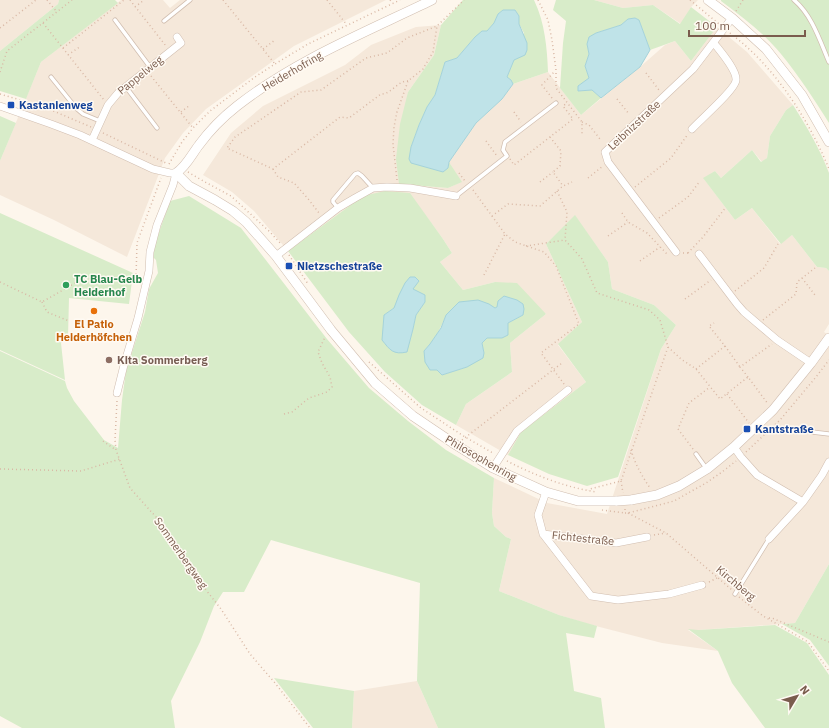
<svg xmlns="http://www.w3.org/2000/svg" width="829" height="728" viewBox="0 0 829 728" font-family="'IBM Plex Sans',sans-serif">
	<rect width="100%" height="100%" fill="#fdf6ec"/>
	<path fill="#f5e8da" d="M0,0H59L58,4L0,51Z
		M121,0H163L170,8L180,0H386L294,46L206,109L183,133L165,158L127,257L54,220L0,195V161L41,62Z
		M594,0H698L691,7L681,24L653,5L623,8Z
		M441,25L434,55L408,92L399,184L448,188L461,182L449,162L476,123L502,99L513,84L548,72L581,115L640,67L665,45L675,41L691,61L717,27L747,52L793,105L786,110L770,136L767,158L762,162L752,150L721,178L715,171L704,179L735,220L752,208L780,244L792,235L817,267L826,268L829,271V324L824,332L829,335V564L795,623L698,630H688L718,651L662,643L588,624L559,615L499,591L511,539L506,537L494,526L492,513L494,478L547,503L607,514L661,349L676,325L654,305L612,289L608,262L575,216L546,244L582,322L558,345L586,382L521,432L508,455L456,425L466,404L512,372L510,343L546,314L495,282L463,290L440,262L452,253L443,239L409,193L363,196L288,251L254,211L232,192L203,175L231,133L263,106L345,65L371,45L416,27Z
		M417,681L438,728H352L354,691Z"/>
	<path fill="#d8ecc9" fill-rule="evenodd" d="M59,0H115L118,3L41,62L26,99L0,91V51L58,4Z
		M463,0H534C545,23 547,48 548,72L513,84L511,80L507,77L524,33L519,24V16L515,10H503L498,14L494,23L487,31L475,37L457,58L445,62L435,95L427,107L419,125L411,147L448,168L449,162L462,182L448,188L399,184L396,159L400,124L408,92L434,55L441,25Z
		M556,0H594L623,8L653,5L680,24L691,7L717,27L691,61L675,41L650,50L639,20L635,18L628,19L621,25L596,33L587,44L589,54L585,66L589,78L579,86L578,91L592,90L601,98L581,115L560,88L563,43L566,21L553,10Z
		M721,0H829V123C814,99 799,76 781,54C764,33 742,17 721,1Z
		M793,105C807,127 820,149 829,173V271L826,268L817,267L792,235L781,244L752,208L735,220L703,178L715,171L721,178L752,150L761,162L767,158L770,136L786,110Z
		M0,116L16,123L0,161Z
		M385,191L410,193L443,239L452,253L440,262L463,290L495,282L517,283L546,314L510,343L512,372L466,404L456,425L422,405L385,372L349,332L288,251L363,196ZM425,302L416,315L413,329L406,352L384,315L394,308ZM497,307L523,315L508,323L502,338H487L482,343L484,353L467,367L442,375L437,370L424,351C435,339 440,330 446,315L495,308Z
		M189,196L241,228L327,339L369,388L408,421L446,450L494,478L492,513L494,526L506,537L511,539L499,591L559,615L597,626L594,638L566,633L574,691L601,698L605,728H438L417,681L420,583L271,540L244,592H223L214,606L200,642L171,701L175,728H22L0,716V351L65,381L67,388L74,401L104,440L118,448L122,400L126,371L145,312L149,289L158,273L156,260L151,255L170,201Z
		M0,213L133,273L129,304L69,298L68,337L61,343L65,380L0,350Z
		M575,215L608,262L612,289L654,305L676,325L661,349L618,477L587,486L549,474L508,455L521,432L586,382L558,344L582,322L546,244Z
		M829,564V666L810,640L782,624L795,623Z
		M775,625L807,643L829,675V728H765L732,683L718,651L688,629L698,630Z
		M274,678L354,691L352,728H313Z"/>
	<path fill="#bfe3e8" stroke="#a5d3da" d="M503,10H515L519,16V24L527,43V50L525,55L514,60L507,77L511,80L513,84L502,99L476,123L449,162L448,168L443,172L411,163L409,159L411,147L419,125L427,107L435,95L445,62L457,58L475,37L482,31H487L494,23L498,14Z
		M635,18L639,20L650,50L640,67L601,98L592,90L578,91V86L589,78L585,66L589,54L587,44L589,37L596,33L621,25L628,19Z
		M410,277H415L419,281L413,289L425,295V302L416,315L413,329L407,352C393,355 390,350 382,340L384,315L394,308L399,295L405,283Z
		M504,296L517,300L523,304L524,309L523,315L508,323V335L502,338H487L482,343L484,353L483,358L467,367L442,375L437,370H430L425,362L424,351L430,344L441,328L446,315L459,302L478,300L489,304L495,308L497,307L498,301Z"/>
	<g fill="none" stroke-linecap="round" stroke-linejoin="round">
		<g stroke="#d1beb0" stroke-width="5">
			<path id="service" d="M794,0C812,15 820,41 829,62
				M115,20L150,67
				M164,21L190,0
				M51,77L76,108L83,114L100,121
				M126,87L157,128
				M456,196L507,156L503,150L505,142L556,103
				M338,208L333,202V200L355,174L358,173L362,176L373,188
				M812,432L829,434
				M696,454L706,468
				M735,594L769,539"/>
		</g>
		<g stroke="#d1beb0" stroke-width="8">
			<path id="minor" d="M0,106L51,124L80,135L153,169L170,173H176L173,185L157,225L150,252L149,271L138,318L124,365L117,393
				M692,129C699,121 736,89 736,80C737,70 720,51 714,43
				M92,140L108,105L118,93L181,43L177,37
				M676,252L608,162L605,152L693,69L732,18
				M699,254L737,304L744,312L777,340L811,363
				M276,256L338,208L355,198L373,188L387,187L410,188L456,196
				M734,447L741,457L757,475L803,502
				M493,468L517,431L568,390
				M546,492L538,515L543,534L591,596L618,600L669,594L702,585
				M543,534L616,543L647,537
				M769,539L803,502L822,475L829,462"/>
		</g>
		<g stroke="#d1beb0" stroke-width="10">
			<path id="tertiary" d="M432,0C366,32 296,60 237,106C223,117 210,130 199,145C192,154 186,167 176,173L189,186L215,200L233,211L246,222L276,256L331,330L375,383L413,416L456,445L493,468L546,492L578,501H617
				M708,0L732,18L766,49L802,95L829,142
				M631,500L657,495L679,486L707,469L734,447L773,410L811,363L829,338"/>
		</g>
		<path stroke="#d9b8a5" stroke-width="1.5" stroke-dasharray="1 3" stroke-linecap="butt" d="M47,0L57,12
			M130,0L166,46
			M223,0L275,64
			M327,0L347,25
			M390,0L393,3
			M538,0L548,20L552,40L556,70V88L582,122V136
			M690,0L719,24
			M135,7L144,0
			M736,11L743,0
			M43,23L104,100
			M0,28L36,0
			M730,33C736,38 743,43 749,49C783,80 812,127 829,169
			M63,48L124,0
			M263,49L275,40
			M68,55L81,46
			M0,72L7,51L72,0
			M646,73L659,90
			M151,76L193,128
			M408,81C397,81 392,94 381,94L349,118L340,117L273,169L227,148L235,137L301,92L321,90L366,58L387,53L407,38L437,26
			M0,94L44,107L91,127
			M552,98L542,85L555,71
			M617,99L629,114
			M181,112L190,105
			M514,112L521,122
			M582,122L589,125L600,139
			M103,133L168,164
			M550,137L561,151L560,166L553,172L563,186
			M486,141L497,156
			M510,159L514,165L573,119L563,106L567,103
			M169,164L182,142L193,128L210,111L255,77L275,64L308,44L400,0
			M273,169L278,177L294,183L309,200L319,213
			M188,172L205,182L231,196L270,232L281,244
			M459,173L465,181
			M588,178L603,166
			M397,180L393,144L394,127L397,112L408,81L423,69L433,52L437,26L464,0
			M540,182L553,172
			M635,187L671,158L688,134
			M473,190L492,216L508,204L540,206L563,186L572,182
			M557,191L567,212L565,240
			M622,213L628,222L647,233L667,254L668,253
			M492,216L505,234L515,242L544,252L556,266L579,324L541,353L564,384
			M659,218L688,197L700,181
			M608,236L628,222
			M526,246L565,240L582,259L597,293L649,310L660,320L668,347L621,481L590,489L588,490
			M683,253H691
			M688,253L703,237L726,207
			M289,255L308,284
			M640,261L660,247
			M484,275L505,234
			M136,278L137,243L161,178
			M802,278L815,295
			M0,282L42,302L82,279L136,278L140,279
			M735,291L764,268L778,244
			M685,299L711,280
			M42,302L47,312L69,321
			M763,320L796,294L797,282L815,268
			M725,346L740,367
			M668,347L681,359L696,369L720,399L748,377L768,404
			M369,362L421,408L465,437L493,453
			M696,369L725,346L709,326L714,323
			M748,377L740,367L772,344
			M727,394L749,423
			M117,401L115,440L116,450L130,488L156,517L176,543L195,576L221,609L250,654L275,683L310,728
			M284,414L292,412L309,398L327,392L332,387L330,377L322,363L318,352L325,337
			M462,440L562,363
			M103,441L116,450
			M693,449L678,429L689,403L710,387
			M631,450C635,464 642,476 650,488
			M746,452L780,420L816,377L829,360
			M507,461C534,475 567,488 597,492
			M0,469L81,471L120,459
			M621,481L623,493
			M625,509V513H628L674,501L706,483L722,472L736,461
			M602,510L625,513
			M628,513L666,533L732,590
			M654,535L666,533
			M709,582L717,578
			M739,597L763,616L808,642L829,671
			M769,618H772L829,642"/>
		<use href="#service" stroke="#fff" stroke-width="3.5"/>
		<use href="#minor" stroke="#fff" stroke-width="7"/>
		<use href="#tertiary" stroke="#fff" stroke-width="9"/>
		<g stroke="#d1beb0" stroke-width="10" stroke-linecap="butt">
			<path id="tertiary-bridge" d="M617,501L631,500"/>
		</g>
		<use href="#tertiary-bridge" stroke="#fff" stroke-width="9"/>
	</g>
	<g fill="#1a4fb4" stroke="#fffaf3" stroke-width="1.5">
		<rect x="7" y="101" width="8" height="8" rx="2"/>
		<rect x="285" y="262" width="8" height="8" rx="2"/>
		<rect x="743" y="425" width="8" height="8" rx="2"/>
	</g>
	<circle fill="#2e9e5b" stroke="#fffaf3" stroke-width="1.5" cx="66" cy="285" r="4"/>
	<circle fill="#e8710a" stroke="#fffaf3" stroke-width="1.5" cx="94" cy="311" r="4"/>
	<circle fill="#8d6e63" stroke="#fffaf3" stroke-width="1.5" cx="109" cy="360" r="4"/>
	<g text-anchor="middle" stroke-width="3" stroke-linejoin="round" paint-order="stroke">
		<g font-size="11" fill="#7a5c4d" stroke="#fffaf3">
			<text transform="translate(292 71) rotate(-30)" y="4">Heiderhofring</text>
			<text transform="translate(140 75) rotate(-39)" y="4">Pappelweg</text>
			<text transform="translate(634 125) rotate(-43)" y="4">Leibnizstraße</text>
			<text transform="translate(481 458) rotate(30)" y="4">Philosophenring</text>
			<text transform="translate(583 538) rotate(6)" y="4">Fichtestraße</text>
			<text transform="translate(181 553) rotate(55)" y="4">Sommerbergweg</text>
			<text transform="translate(736 583) rotate(40)" y="4">Kirchberg</text>
		</g>
		<g font-size="11" font-weight="bold" fill="#164399" stroke="#fffaf3" text-anchor="start">
			<text x="19" y="109">Kastanienweg</text>
			<text x="297" y="270">Nietzschestraße</text>
			<text x="755" y="433">Kantstraße</text>
		</g>
		<g font-size="11" font-weight="bold" fill="#27864d" stroke="#fffaf3" text-anchor="start">
			<text x="74" y="283">TC Blau-Gelb<tspan x="74" dy="13">Heiderhof</tspan></text>
		</g>
		<g font-size="11" font-weight="bold" fill="#c56008" stroke="#fffaf3">
			<text x="94" y="328">El Patio<tspan x="94" dy="13">Heiderhöfchen</tspan></text>
		</g>
		<g font-size="11" font-weight="bold" fill="#785e54" stroke="#fffaf3" text-anchor="start">
			<text x="117" y="364">Kita Sommerberg</text>
		</g>
	</g>
	<g transform="translate(797 696) rotate(52)" stroke="#fffaf3" stroke-width="3" paint-order="stroke">
	<path d="M0-3L7 15L0 10L-7 15Z" fill="#7a5c4d"/>
	<text y="-6" font-size="11" font-weight="bold" text-anchor="middle" fill="#7a5c4d">N</text>
	</g>
	<path d="M689 30v6h116v-6" fill="none" stroke="#7a5c4d" stroke-width="2"/>
	<text x="695" y="30" font-size="12" fill="#7a5c4d" stroke="#fffaf3" stroke-width="3" paint-order="stroke">100 m</text>
</svg>
